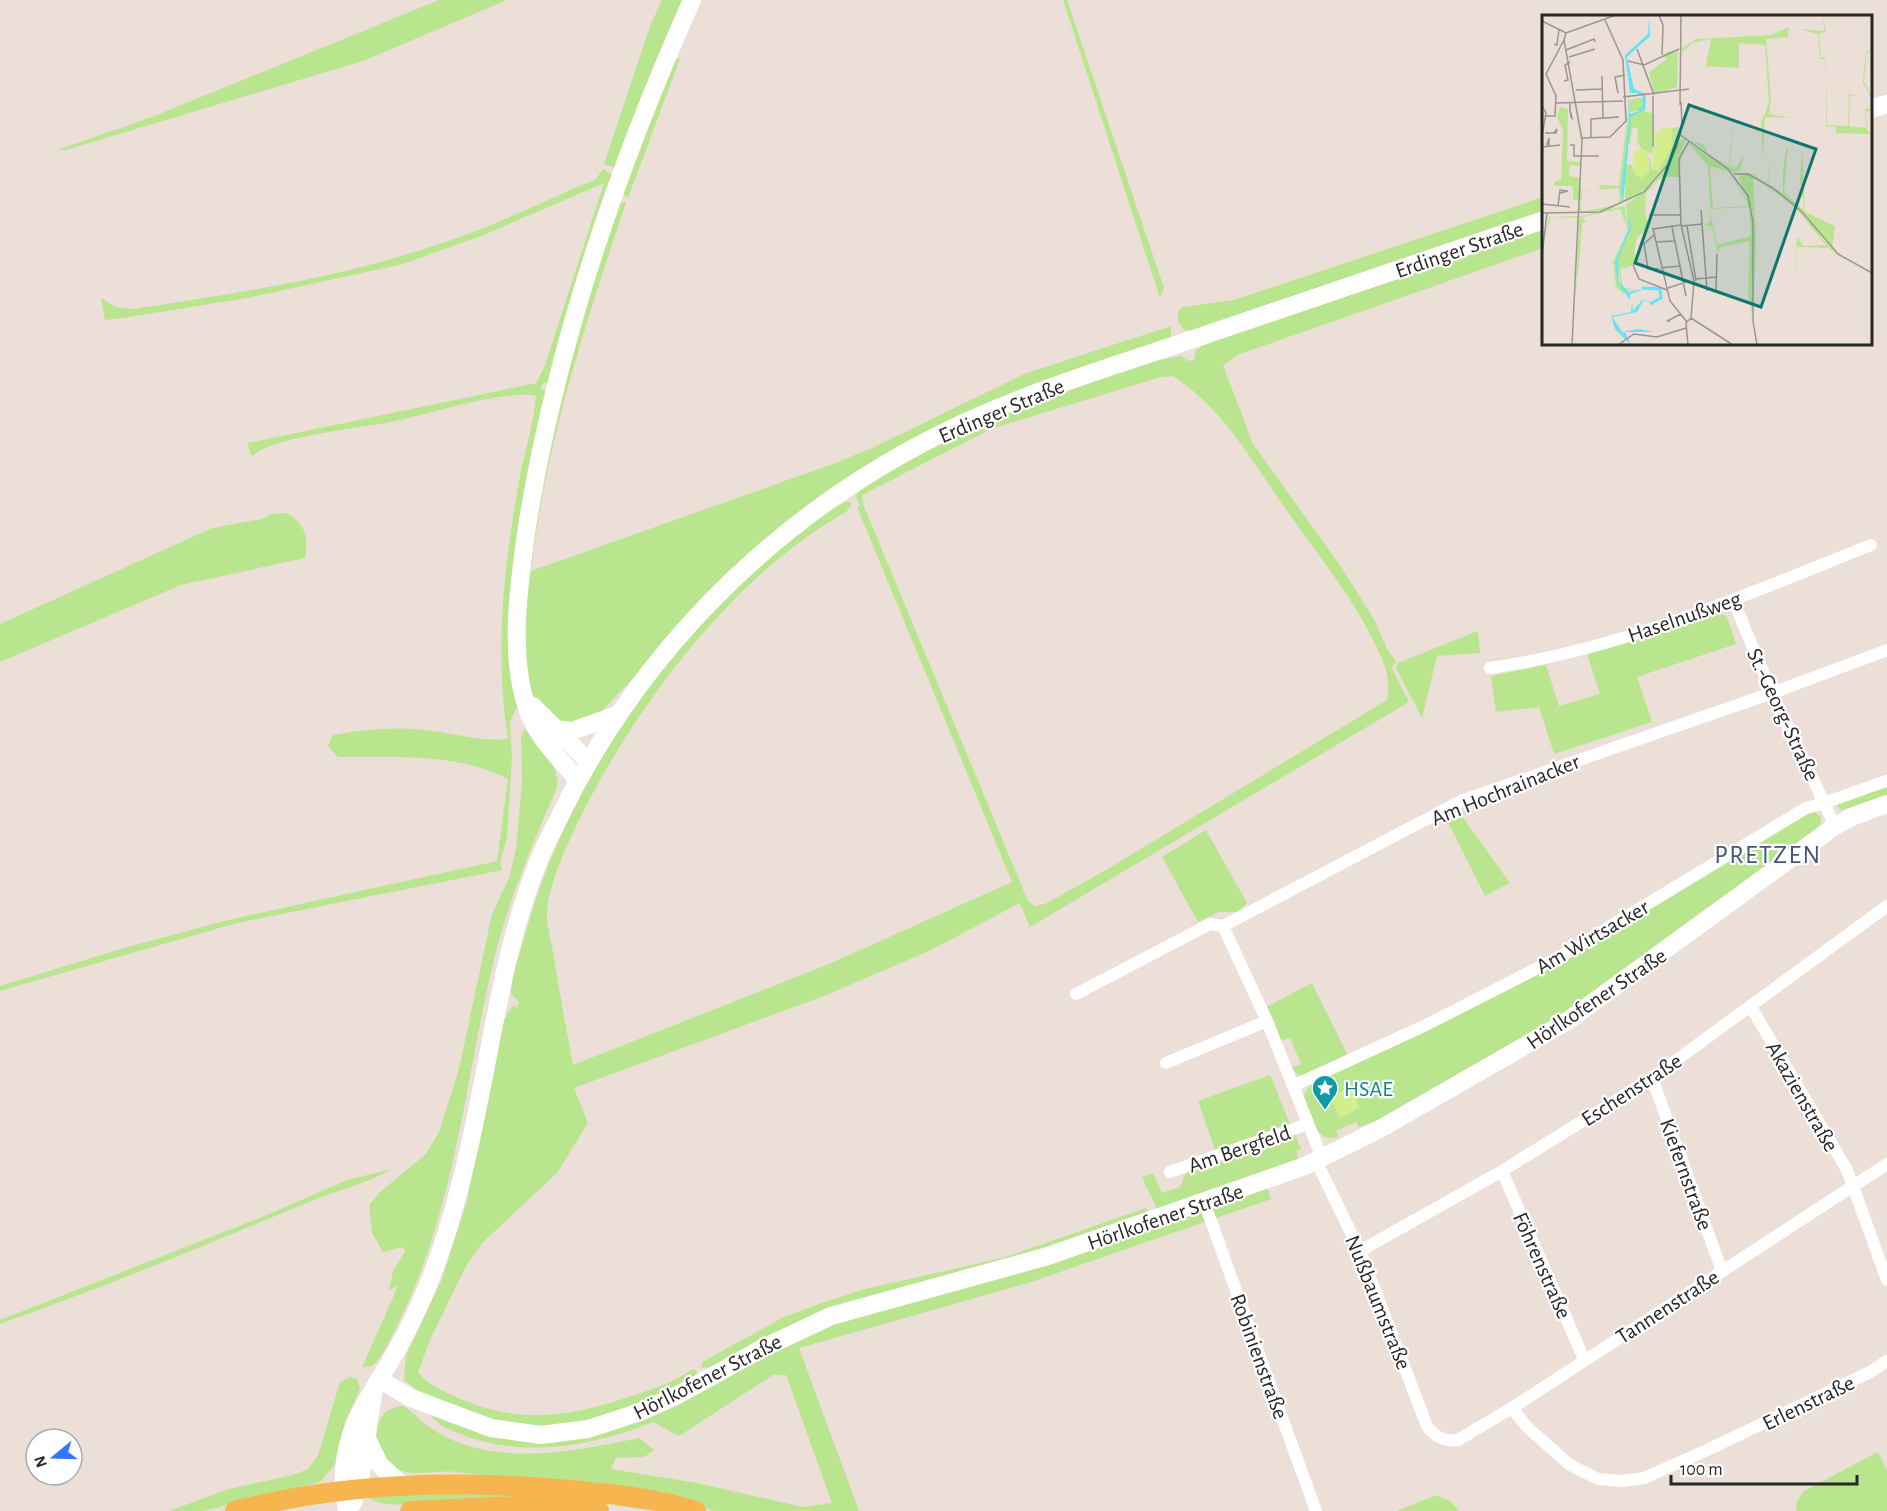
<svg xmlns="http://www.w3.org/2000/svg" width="1887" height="1511" viewBox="0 0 1887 1511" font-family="'Alegreya Sans',sans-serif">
	<rect width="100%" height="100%" fill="#ebdfd7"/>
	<path fill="#bae58f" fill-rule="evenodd" d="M439,0H507L363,61L66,150H57L152,117Z
		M662,0H686L616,168L604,164L650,26Z
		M1063,0H1067L1164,288L1160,298Z
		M673,59H680L628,198L622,193Z
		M603,169L615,177L549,382L542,384L541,389L547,392L533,461L518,705L510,722L512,758L507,838L500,862L502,870L237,923L0,991V986L124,948L228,920L497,861L508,779C458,753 393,757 338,757L328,746L333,735C363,729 395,727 425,730C453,733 479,742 508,739C494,653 504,566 519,481C524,452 534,424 536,396C505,389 427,415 391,422C364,427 267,438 253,456L250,454L248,443L536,383L544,368L604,183L481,236L403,264L247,298L123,318L105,320L101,298L116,307L134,309C238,293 345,277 445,242C497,225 546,200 596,179Z
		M1543,197V213L1192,331L1184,330L1178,321V311L1183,307L1234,300Z
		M624,202L626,203C586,322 545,445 531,571L830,465L872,448L1024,374L1171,326V337L879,460L640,671L600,713L583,723H560C550,713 534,702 530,688C523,664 519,592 531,571L528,563L536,506L576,331L620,203Z
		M1543,227V248L1240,354L1223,365L1253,444L1342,568L1375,621L1387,649L1396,661L1392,668L1409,702L1030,927L1020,903L929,951L824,996L574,1088L588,1123L557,1173L481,1244L465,1268L430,1340L418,1372C425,1382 440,1390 452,1395C516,1425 564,1418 629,1397C650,1390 675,1382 692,1369L697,1371L696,1376L629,1410L560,1428L500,1425L425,1396L404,1380L406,1355L442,1279L467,1201L502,1024L512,1006L517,1007L519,1002L511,994L512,979C522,946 531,912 543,879C586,766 655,665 741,581C768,555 800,532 829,509L849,501L851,505L846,512C735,574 639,701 582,814C569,841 549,881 547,912C546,924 551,940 553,952C559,990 566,1027 573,1065L829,964L1012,882L857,507L860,506L856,496L860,488L950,437L1042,398L1156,361L1180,356L1189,361L1194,360L1196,350L1210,341ZM1173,376C1222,407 1255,465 1287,511C1321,559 1360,606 1383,661C1388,675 1390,686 1387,700L1106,870L1045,904L1035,906L1028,901L863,504L862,495L991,429L1161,377Z
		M286,513C305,523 309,537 305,558L181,585L0,662V624L212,528L262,519L271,514Z
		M1716,611L1727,617L1736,644L1637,677L1652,722L1554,754L1539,707L1496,712L1491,676L1546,665L1559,706L1600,694L1587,654Z
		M1478,631L1480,653L1437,656L1422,718L1396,668L1398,663Z
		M525,729C539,748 560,763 557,788C532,844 509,900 494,959C465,1081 455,1210 398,1324C390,1338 384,1356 372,1366L362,1367L395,1293L397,1286L389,1290L393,1271L405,1251L403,1247L383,1252L372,1233L369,1205L380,1192L426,1154L439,1132L459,1069L492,914L509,878L516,849L522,782L521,736Z
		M1887,787V797L1841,810L1837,806L1838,803Z
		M1814,811L1821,817L1820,827L1599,993L1395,1114L1359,1127L1356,1122L1336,1131L1338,1137C1315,1145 1309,1111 1304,1095L1311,1084L1376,1055Z
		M1459,812L1510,883L1485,896L1446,818Z
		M1206,830L1247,903L1237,912H1218L1198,922L1162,857Z
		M1312,983L1348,1056L1306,1076L1297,1074L1292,1068L1301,1064L1290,1038L1281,1041L1266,1007Z
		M1270,1075L1290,1124L1215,1150L1198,1101Z
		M1295,1134L1301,1149L1296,1151L1299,1161L1157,1209L1142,1177L1153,1173L1162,1193L1180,1187L1187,1171Z
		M392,1169C363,1185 329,1193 299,1206C200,1248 101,1288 0,1324V1320L262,1217L347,1180Z
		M1267,1187L1271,1199L1031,1282L799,1348L859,1511H714L679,1501C605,1492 530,1481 456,1472C438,1470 418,1476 401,1471C372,1463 364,1407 404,1406C415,1414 425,1425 437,1432C497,1468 575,1451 639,1438L654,1450L644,1457L616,1458L611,1469L697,1483L803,1507L832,1503L786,1375H773L679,1436L653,1422C591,1447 522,1459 458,1433C448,1429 433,1423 429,1412L553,1441L804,1334Z
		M1146,1208L1149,1215L954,1279L717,1367L702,1368V1362L784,1317L819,1304L865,1289L1002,1258Z
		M350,1377L357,1379L360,1389L345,1422L335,1464L320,1482L203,1511H169L229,1489L293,1475L308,1469L318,1455L340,1382Z
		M1878,1452L1887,1470V1511H1796L1797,1501L1804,1491Z
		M448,1492L602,1500L665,1511C636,1511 608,1502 579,1500C535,1498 490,1499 446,1500C423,1501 388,1511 370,1498V1495Z
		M1436,1495L1450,1501L1459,1511H1397Z"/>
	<path fill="#d3ee8a" d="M1350,1087L1360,1108L1340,1118L1330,1097Z"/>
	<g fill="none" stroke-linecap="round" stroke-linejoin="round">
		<path stroke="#fff" stroke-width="12" d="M1733,600L1772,693L1835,826
			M1490,668C1623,649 1748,594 1871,545
			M1223,926L1267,1021L1322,1158
			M1076,994L1210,924L1223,926L1461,801L1772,693L1887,650
			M1751,1007L1847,1170L1887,1280
			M1166,1063L1267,1021
			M1652,1078L1722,1271
			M1293,1086L1426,1025L1563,955L1806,808C1833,802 1860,789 1887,781
			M1316,1161L1360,1251L1427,1426C1435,1437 1444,1442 1458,1440L1512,1408L1887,1164
			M1502,1171L1584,1359
			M1170,1172L1308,1124
			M1204,1202L1316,1511
			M1360,1251L1502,1171L1652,1078L1887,906
			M1512,1408L1527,1427L1570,1465L1598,1479L1622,1481L1644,1478L1703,1452L1870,1372L1887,1361"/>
		<path stroke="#fff" stroke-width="18" d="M1870,109L1887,104
			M533,706L588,761
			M554,729L572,731L617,715
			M578,780C560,759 537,737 528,711C508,655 519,584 527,527C556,344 617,168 692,0
			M380,1380L411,1398L491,1428L541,1435L588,1429L640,1412L678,1395L761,1349L831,1316L1048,1256L1305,1166L1380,1129L1566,1022L1835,826L1854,816L1887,804
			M367,1439L380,1465L402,1485
			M353,1503L360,1480L373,1394
			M347,1511C331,1428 378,1393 410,1325C432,1281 447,1236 459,1189C489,1080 496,966 539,860C546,842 556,825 564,808C650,636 794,500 968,421C1047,385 1132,360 1214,332C1324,295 1433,257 1544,220"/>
		<path stroke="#f7b54f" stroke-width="20" d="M235,1511C345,1482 458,1480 570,1490C612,1494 656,1498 696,1511
			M410,1511L538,1505L599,1511"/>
	</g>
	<defs>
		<g id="sight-pin" transform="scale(1.35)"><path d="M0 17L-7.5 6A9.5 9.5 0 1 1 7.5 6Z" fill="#0f9aa8" stroke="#fff"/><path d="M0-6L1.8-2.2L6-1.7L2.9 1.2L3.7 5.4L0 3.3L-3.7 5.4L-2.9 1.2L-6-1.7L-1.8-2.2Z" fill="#fff"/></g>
	</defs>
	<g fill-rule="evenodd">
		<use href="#sight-pin" x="1325" y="1088"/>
	</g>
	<g text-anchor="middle" stroke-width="4.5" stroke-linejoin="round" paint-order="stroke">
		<g font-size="22" fill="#272727" stroke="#fff">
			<text transform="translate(1459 249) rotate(-19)" y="8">Erdinger Straße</text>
			<text transform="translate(1001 410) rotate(-23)" y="8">Erdinger Straße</text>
			<text transform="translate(1684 616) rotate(-19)" y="8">Haselnußweg</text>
			<text transform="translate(1784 714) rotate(65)" y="8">St.-Georg-Straße</text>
			<text transform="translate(1505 789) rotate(-22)" y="8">Am Hochrainacker</text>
			<text transform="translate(1592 936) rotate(-30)" y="8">Am Wirtsacker</text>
			<text transform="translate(1596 998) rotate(-34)" y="8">Hörlkofener Straße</text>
			<text transform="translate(1631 1089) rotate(-33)" y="8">Eschenstraße</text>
			<text transform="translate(1803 1096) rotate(60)" y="8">Akazienstraße</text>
			<text transform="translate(1239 1148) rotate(-19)" y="8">Am Bergfeld</text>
			<text transform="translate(1687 1174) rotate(70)" y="8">Kiefernstraße</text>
			<text transform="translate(1165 1216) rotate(-19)" y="8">Hörlkofener Straße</text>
			<text transform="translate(1543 1265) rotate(66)" y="8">Föhrenstraße</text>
			<text transform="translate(1379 1302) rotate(68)" y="8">Nußbaumstraße</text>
			<text transform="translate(1667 1306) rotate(-33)" y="8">Tannenstraße</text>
			<text transform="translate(1260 1356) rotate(70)" y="8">Robinienstraße</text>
			<text transform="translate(707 1376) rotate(-27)" y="8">Hörlkofener Straße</text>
			<text transform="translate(1808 1402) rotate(-26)" y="8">Erlenstraße</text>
		</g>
		<g font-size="22" fill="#0d838f" stroke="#fff" text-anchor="start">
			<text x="1344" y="1096">HSAE</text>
		</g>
		<g font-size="26" letter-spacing="1.5" fill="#455779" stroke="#fff">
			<text x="1768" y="863">PRETZEN</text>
		</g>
	</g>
	<g transform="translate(1542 15)">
		<rect width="330" height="330" fill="#ebdfd7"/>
		<path d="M281,1L284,17L277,18L279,42L283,43L284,51L285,110L306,111L307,76L308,80H317L308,81L307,111L324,113L323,94L329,93L330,84L321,68V66L324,36L330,35L325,38L322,66L330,82V95L324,97L325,115L329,119L294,118L293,112L284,111V54L282,44H278L276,19L258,14L282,16ZM247,12L246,22L224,24L229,84L227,99L250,103L223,102L221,144L219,108L227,87L223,30L197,28V53L164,51L169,24L150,28L140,38V33L155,24L230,20ZM136,36L135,72L112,79L107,57L125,44L122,40L125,37ZM104,82L103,97L111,98L110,139L100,134L95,126L96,112L90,114L88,128H84L89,102L100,95L88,97L87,85ZM83,86L87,107L79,176L81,188L66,195L36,198L39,187L40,197L78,189L77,173L40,176V186L31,184V171H12V167L19,165L21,115L15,102L18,92L26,94L25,146L39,147V151L28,150L27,161L39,163V175H57L58,170L77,171L85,105ZM192,95L190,123L188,150L194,153L202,140L198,155L210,159L225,167L230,142L226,168L241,179V156L244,135L246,133L242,178L262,195L258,162L260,134L263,197L293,211L290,233L310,249L330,257L312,250L296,239L280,223L264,200L226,168L199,155L192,158L149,125L162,130L166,138L187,152L195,155L187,150ZM137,112L131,141L105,173L83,188V149L90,150L92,159L107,157V139L110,154L116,156L130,132V113ZM144,124L136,143L139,165L138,206V162H120L104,178L103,197L107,211L95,223L92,237L98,249L78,254L81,272L95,275L81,274L83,280L74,272L71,247L86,215L78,194L40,202L45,207L40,208L39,227L34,280L37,203L9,202L3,222L7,202L38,201V208L39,201L82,191L87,213L73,247L76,266L80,274L75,246L89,213L84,190L113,168L139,125ZM147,128L186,155L207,188L210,206V302L215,330L206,280L208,226L178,232L176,239L170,211H162L169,206L166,151L147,129L140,136L138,152V138ZM168,151L187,157L207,191L171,193ZM207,192L209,221L175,230L168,194ZM201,158L212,162L230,172L254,192L304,247L287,233L255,232L251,281L255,223L215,222L256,223L262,231L284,230L250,189L211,162L214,224L212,279L211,198L197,163Z" fill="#bae58f" fill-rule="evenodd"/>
		<path d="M119,113H130V132L116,156L111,154V132L118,130L111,129V118H118ZM100,134L106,139L107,156L100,163L92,159L91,137Z" fill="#d3ee8a"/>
		<path d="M107,1L108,21L85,42L93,78H88L83,40L106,19ZM86,75L88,99L101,95L89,102L81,188L79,176L87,107ZM84,190L89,213L76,244L77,267L87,277L105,273L88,279V285L76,268L73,247L87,213ZM100,285L112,287L101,286L95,297L70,302L81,318L85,316L97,314L113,317H83L89,330L73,314L69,301L89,297L90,288L91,296Z" fill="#62e5f4"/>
		<path fill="none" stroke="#62e5f4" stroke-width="3" d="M91,75L102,80V93L97,96M100,273L118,274L119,283L108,289"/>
		<path fill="none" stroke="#9d9591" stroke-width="1.5" d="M117,0L121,10L120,40M0,6L24,18L74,0M24,18L22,25L40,125L30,330M12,29L15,30L17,14M95,34L112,80M24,35L52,24L53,27M27,42L53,34M86,46L102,50L137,34M60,61L61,103M22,66L26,65L23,50L28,47M34,75L60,74M76,78L73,62L83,60M81,82L147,74M14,88L81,86M28,88V95L29,102L30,103L28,95M138,90L139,0M0,91L4,98L0,121M4,101H13L14,81L4,59L22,25M3,118H14L15,114L12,118M137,119L186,154L206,181L211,207V306L215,330M40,123L68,122L84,106L81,45L63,5M49,123V104L77,102M147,126L137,144L139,210L152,266L149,303M28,130H32V141H57M0,132L18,130M4,132L7,123V132M111,132V81M192,159H206L231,173L260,197L296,239L330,258M0,189L28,192M16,191L18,175L26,176L18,178M159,195L165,276M0,198L58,197L102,177L127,148L135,131L140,111L139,87M107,200H138M139,210L111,214L128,286L145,307M139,211L161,209M145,211L154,266M130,212L144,281M112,220L102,229L106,254L139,251M114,227L132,226M0,240L5,198M91,250L97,264L125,275M153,264L174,262M126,273L144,267M174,275L175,239M149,303L191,330M128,306H125L139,299M76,330L92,319L115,322L144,313M146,330L144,308L149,303"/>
		<path fill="#0f766e" fill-opacity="0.15" stroke="#0f766e" stroke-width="3" d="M147,90L274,134L219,292L93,248Z"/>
		<rect width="330" height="330" fill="none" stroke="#272727" stroke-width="3"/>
	</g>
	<g transform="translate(54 1457) rotate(251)"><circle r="28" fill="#ffffff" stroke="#a9a9a9" stroke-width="1.5"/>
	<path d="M0-4.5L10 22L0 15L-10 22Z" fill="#2f78ff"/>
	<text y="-9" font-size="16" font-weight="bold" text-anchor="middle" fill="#272727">N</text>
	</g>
	<path d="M1671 1475v9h186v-9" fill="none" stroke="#272727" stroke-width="3"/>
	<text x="1680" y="1475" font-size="18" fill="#272727" stroke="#ffffff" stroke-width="4.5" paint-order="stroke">100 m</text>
</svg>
